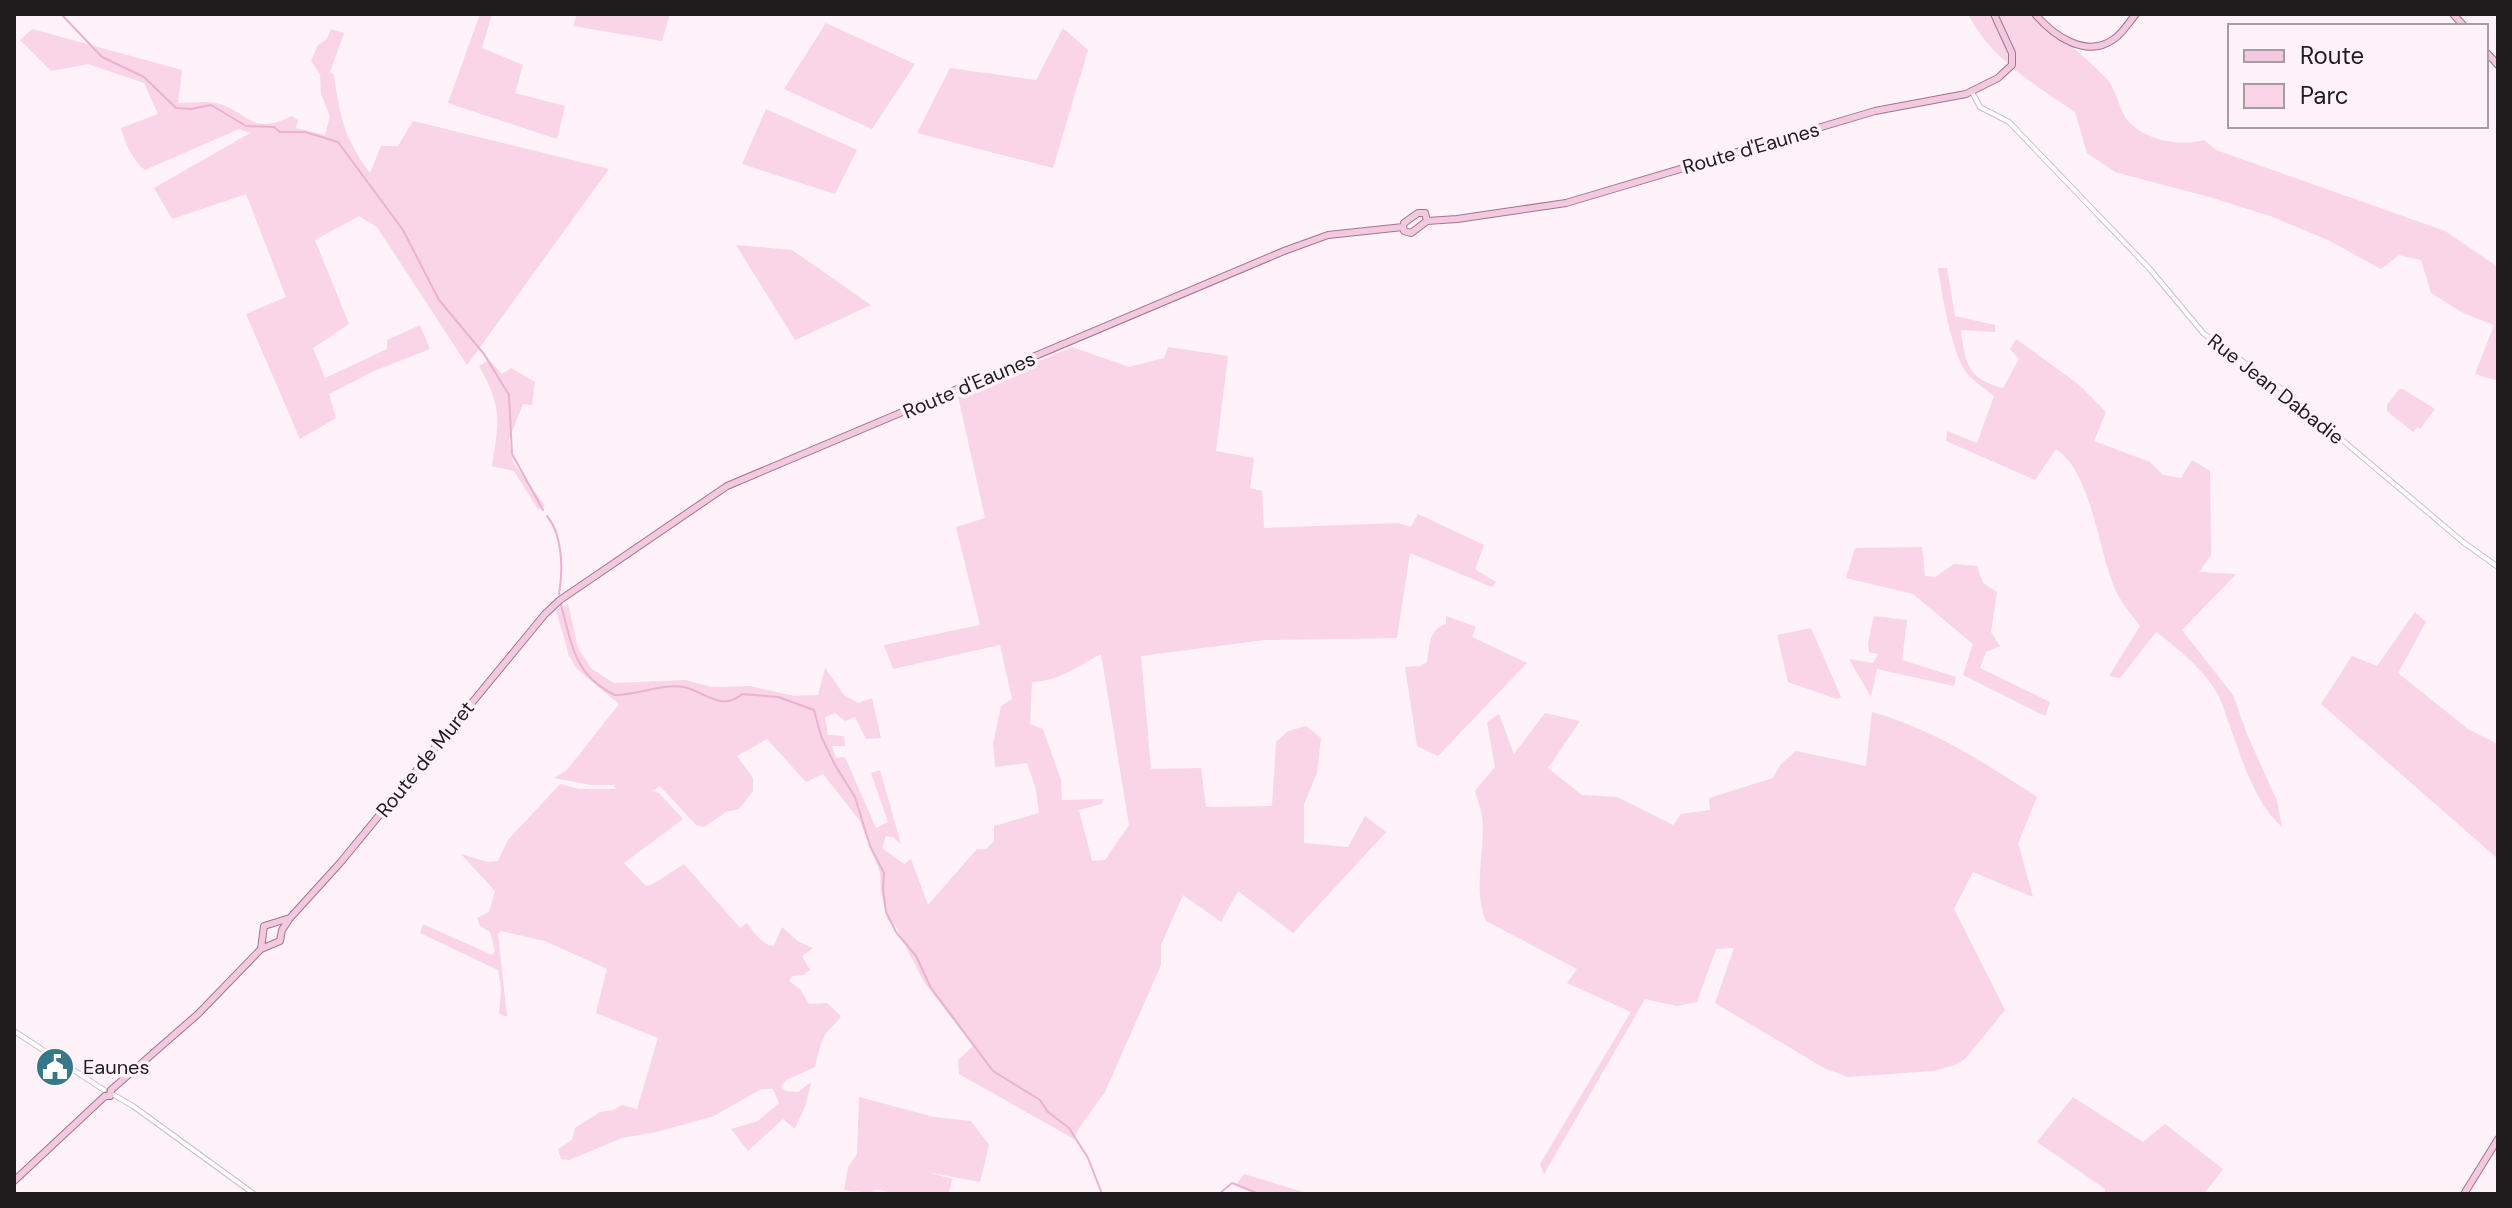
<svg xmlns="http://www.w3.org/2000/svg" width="2512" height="1208" viewBox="0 0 2512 1208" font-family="'DM Sans',sans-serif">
	<rect width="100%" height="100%" fill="#fff2f8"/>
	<path fill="#fad5e7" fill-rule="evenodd" d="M480,14H492L482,48L523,65L515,93L565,106L557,139L448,103Z
		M577,14H670L662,41L573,26Z
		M1968,14H2039C2059,38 2085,56 2106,78C2116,89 2118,105 2125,117C2140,140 2180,147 2204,140L2216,150L2445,231L2498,267V381L2475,374L2494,325L2463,313L2431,293L2421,260L2399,255L2381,269L2328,240L2273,217L2213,198L2115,172L2087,153L2075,112C2035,85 1991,59 1968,14Z
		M826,23L915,64L872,129L784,89Z
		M1063,28L1088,50L1053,168L917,133L950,68L1036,80Z
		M32,29L182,70L178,103C190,103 204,101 216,103C249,111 250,137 292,116L298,120L296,128L325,135L330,116L321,94L320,74L311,61L318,45L327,39L331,29L344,33L330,72L334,75C340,117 344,138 370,173L381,146H398L413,121L609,169L467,365L377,227L359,216L315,240L349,324L313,348L325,378L387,349V340L420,325L430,349L374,371L329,394L336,418L300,439L246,314L286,297L246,194L172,219L154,188L250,133L239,129L145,170C132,160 125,143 121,128L158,114L144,83L88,64L51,71L20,40Z
		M766,109L857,150L835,194L742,164Z
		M736,245L792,250L871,305L795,340Z
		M1938,268H1947L1955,316L1995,325V332L1961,330C1965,364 1968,379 2003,388L2019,359L2010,349L2016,339L2078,384L2106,412L2094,441L2150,462L2163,475L2181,478L2192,460L2210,471L2211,555L2199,572L2236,574L2182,630L2233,695L2247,734L2277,801L2282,827C2250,800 2236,738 2220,699C2209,674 2178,648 2156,632L2120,678L2109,676L2140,626C2133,616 2124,606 2118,595C2098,557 2094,474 2056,449L2035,480L1946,441L1947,431L1977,443L1994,396C1983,387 1969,379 1962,366C1950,341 1942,296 1938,268Z
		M1072,347L1129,367L1164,358L1168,347L1228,356L1216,451L1254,458L1250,488L1262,491L1264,528L1398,523L1411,527L1418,514L1484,545L1475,569L1496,582L1492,587L1410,553L1397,638L1264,640L1141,656L1151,769L1201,768L1206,807L1272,806L1276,742L1288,731L1306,726L1321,738L1317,773L1304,804V843L1348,847L1365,816L1386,832L1293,933L1238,891L1221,922L1183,895L1161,945V965L1105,1092L1079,1128L1074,1139L959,1074L958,1060L973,1046L924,982L896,927L888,920L881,893L880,872L860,821L823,774L806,782L767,739L737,756L753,778V791L739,809L726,812L704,827L696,825L660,786L652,791L659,793L683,819L624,863L646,886L653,884L684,864L740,928L747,923C754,932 762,945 774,946L782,927L799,942L813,948L802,956L810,970L803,975L792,976L789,981L800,989L809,1004L827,1003L841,1016C837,1023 832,1026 827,1032C820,1042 818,1055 815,1067L786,1080L781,1087L786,1091L798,1092L811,1082L806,1104L795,1129L783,1119L748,1151L731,1129L758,1121L779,1103L773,1089H761L714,1116L656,1132L622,1138L569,1160L561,1159L558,1149L572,1140L575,1128L600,1112L614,1110L622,1105L637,1109L658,1038L596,1013L607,969L545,941L501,931L498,934L507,1016H503L499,1013L501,989L498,970L420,933L423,924L492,955L495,951L490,932L480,926L477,918L489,912L495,891L461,854L487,862L498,861L508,840L560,784L579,789H616L614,785H592L554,778L567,770L619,704L577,669L569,656L556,610L568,604L578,648L592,669L614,683L685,680L712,687L750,686L794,696L818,695L825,668L844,695L858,703L872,698L881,738L866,739L855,717L845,721L835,713L825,717L828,735L844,736L845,746H832L836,758L845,757L876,828L888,822L871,773L880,770L901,844L893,837L886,836L882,848L904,864L911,859L928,905L977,849H986L994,841V826L1039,813L1036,790L1027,763L995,767L993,744L1001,706L1012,699L1000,645L893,669L884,645L980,625L956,527L985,518L958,396ZM1101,654L1129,825L1105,860L1092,861L1079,810L1101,804L1104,799L1062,800L1061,780L1043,729L1030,724L1032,682C1057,682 1080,665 1101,654Z
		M489,360L502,374L511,368L535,382L532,405L523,404L509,439L513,462L545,506L538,509L514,471L492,466C499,421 503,408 479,366Z
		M2399,389H2403L2435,409L2420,429L2417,427L2413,432L2387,411V405Z
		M1922,547L1925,576L1935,577L1954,564L1977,566L1983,583L1997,592L1991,632L2000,646L1986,652L1980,668L2050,702L2045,716L1963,675L1973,644L1913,594L1846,578L1855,548Z
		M2415,612L2426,622L2398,673L2468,729L2498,744V859L2321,704L2352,656L2377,666Z
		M1446,616L1476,627L1472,637L1527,663L1438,756L1417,746L1405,667L1420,666L1427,662C1430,646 1428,630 1446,624Z
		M1874,616L1907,620L1902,660L1956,677L1954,686L1877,669L1871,697L1849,659L1873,663L1878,654L1869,652L1868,643Z
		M1811,628L1841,697L1837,699L1788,682L1777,635Z
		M1872,712C1933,729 1985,763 2037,797L2018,843L2033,897L1973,872L1954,909L2005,1010L1965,1059L1955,1065L1933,1071L1848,1077L1824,1068L1715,1003L1734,948L1716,949L1697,1002L1677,1006L1645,999L1544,1174L1540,1164L1631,1012L1567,983L1577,969L1486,921C1472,888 1486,851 1482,816C1481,808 1477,799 1475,791L1495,767L1487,722L1499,714L1514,754L1545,713L1580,721L1548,768L1582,795L1617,797L1673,825L1681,814L1710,810L1709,798L1773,778L1781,764L1796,751L1866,766Z
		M859,1097L934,1117L971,1121L989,1145L980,1182L927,1172L952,1179L949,1194H894L878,1189L872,1191L879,1192V1194L844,1190L848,1167L857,1154Z
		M2073,1097L2143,1142L2165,1124L2223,1169L2204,1194H2104L2105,1189L2037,1142Z
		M1244,1174L1310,1194H1256L1236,1185Z"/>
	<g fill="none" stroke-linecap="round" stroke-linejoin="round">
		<path stroke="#ebb2cf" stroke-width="2" d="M61,14L102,57L144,77L176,108L191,109L211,105L246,126L274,127L280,132H305L338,142L403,230L439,300L484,354L509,395L512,454L543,510
			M547,516C563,535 563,570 559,594
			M561,605C572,645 574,675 615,695C637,695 666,683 684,687C705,692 722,712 742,694L778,697L814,710L821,736L835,765L855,797L870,846L884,873L883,889L886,912L896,932L916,956L931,988L993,1071L1040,1100L1048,1112L1069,1128L1088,1158L1102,1194
			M1219,1194L1232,1183L1259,1194"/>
		<g stroke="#ccc0c6" stroke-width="6">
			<path id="minor" d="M1972,92L1980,107L2009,122L2149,268L2204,334L2283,390L2463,542L2498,567
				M14,1031L104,1090
				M112,1094L133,1106L254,1194"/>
		</g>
		<g stroke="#a3758d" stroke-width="8">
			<path id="major" d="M2035,14C2054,36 2086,59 2114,39C2123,33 2129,22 2136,14
				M2453,14L2464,26
				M2486,52L2498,65
				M1403,227L1404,231L1411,233L1427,221L1457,219L1566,203L1875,111L1966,94L1998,78L2012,65V53L1994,14
				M261,949L264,926L290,918
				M14,1181L105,1096H110L111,1090L198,1014L261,949L280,941L282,930L290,918L340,863L545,614L560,600L727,486L1284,251L1328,235L1403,227L1404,223L1418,213H1425L1427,221
				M2464,1194L2498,1139"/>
		</g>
		<use href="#minor" stroke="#fff" stroke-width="4"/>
		<use href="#major" stroke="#f2c9df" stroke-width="6"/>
	</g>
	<defs>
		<g id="civic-disc" transform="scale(2)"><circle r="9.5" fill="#36788a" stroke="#fff2f8"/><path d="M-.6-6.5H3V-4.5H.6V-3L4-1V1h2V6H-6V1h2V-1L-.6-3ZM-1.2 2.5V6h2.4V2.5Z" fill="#fff"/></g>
	</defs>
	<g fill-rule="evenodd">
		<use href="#civic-disc" x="55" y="1067"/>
	</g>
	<g text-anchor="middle" stroke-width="7" stroke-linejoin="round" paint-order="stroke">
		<g font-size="20" fill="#201c1e" stroke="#fff2f8">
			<text transform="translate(1751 148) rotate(-16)" y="7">Route d'Eaunes</text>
			<text transform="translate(969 385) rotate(-23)" y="7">Route d'Eaunes</text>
			<text transform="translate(2276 389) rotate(38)" y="7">Rue Jean Dabadie</text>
			<text transform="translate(425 759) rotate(-51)" y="7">Route de Muret</text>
		</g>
		<g font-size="20" fill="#201c1e" stroke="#fff2f8" text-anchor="start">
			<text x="83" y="1074">Eaunes</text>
		</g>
	</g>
	<rect width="2512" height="1208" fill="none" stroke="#201c1e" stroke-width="32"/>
	<rect x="2228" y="24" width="260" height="104" fill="#fff2f8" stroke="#a69ca1" stroke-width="2"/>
	<rect x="2244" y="50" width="40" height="12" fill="#f2c9df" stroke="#a69ca1" stroke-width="2"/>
	<text x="2300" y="64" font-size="24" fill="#201c1e">Route</text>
	<rect x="2244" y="84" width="40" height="24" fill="#fad5e7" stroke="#a69ca1" stroke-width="2"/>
	<text x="2300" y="104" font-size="24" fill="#201c1e">Parc</text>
</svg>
